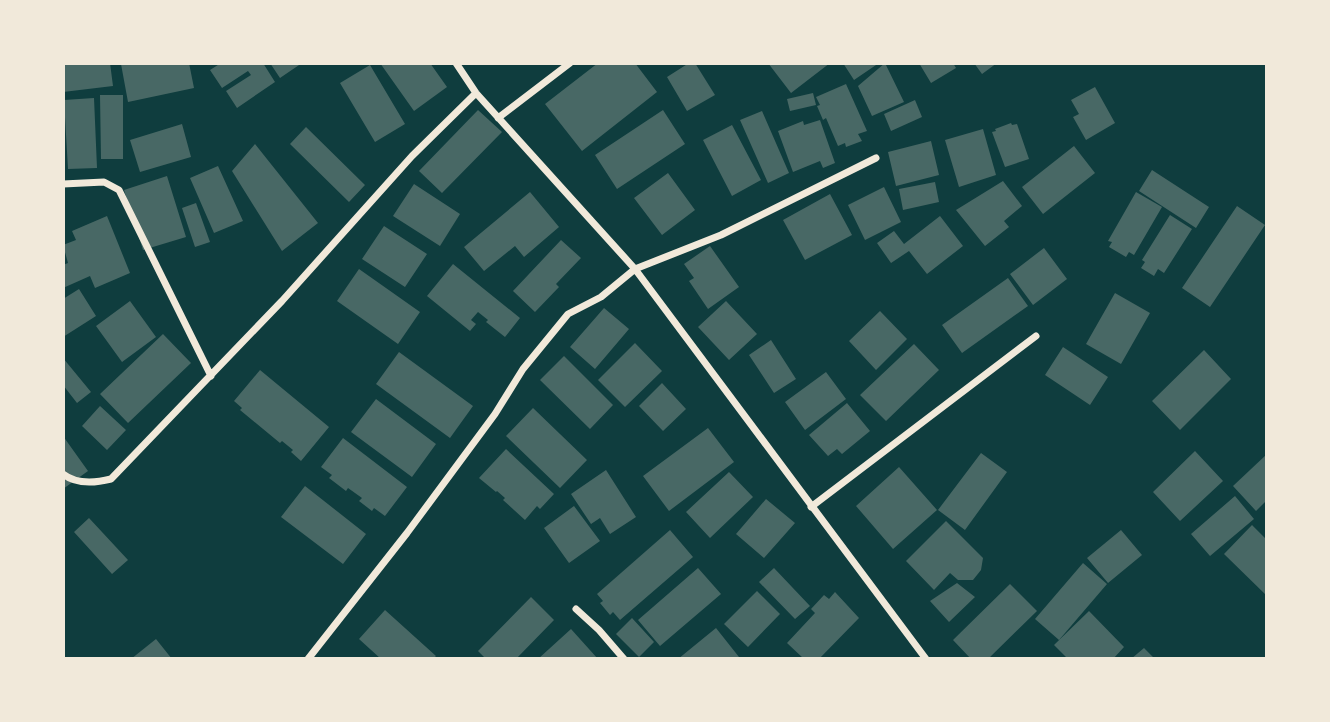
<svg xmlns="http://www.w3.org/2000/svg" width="1330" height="722" viewBox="0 0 1330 722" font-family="Poppins,sans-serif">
	<rect width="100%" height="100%" fill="#0f3d3e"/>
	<path fill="#486865" d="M63,63H110L113,86L63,92Z
		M189,63L194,88L128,102L121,64Z
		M221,63H263L275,82L237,108L226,91L251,75L248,71L222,88L210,70Z
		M270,63H302L280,78Z
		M380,63H430L447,87L414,111Z
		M598,63H635L657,92L582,151L545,104Z
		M689,63H695L715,95L687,111L667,77Z
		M768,63H830L791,93Z
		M843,63H879L854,80Z
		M885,63L904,102L872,116L858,86Z
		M919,63H953L956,68L931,83Z
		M974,63H997L982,74Z
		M370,65L405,124L375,142L340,83Z
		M846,84L867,131L858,134L862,141L846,147L845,143L838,146L826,118L823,120L817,106L820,105L816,97Z
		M1095,87L1115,123L1086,140L1073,117L1079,114L1071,100Z
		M813,93L816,105L790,111L787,99Z
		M100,95H123V159H101Z
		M94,98L97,168L68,169L64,100Z
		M915,100L922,117L891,131L884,114Z
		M478,110L502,132L442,193L419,171Z
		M663,110L685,144L617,189L595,155Z
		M762,111L789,173L768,183L740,120Z
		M820,120L835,163L823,168L820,161L793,172L778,131L803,121L804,125Z
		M1011,123L1012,125L1017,124L1029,159L1005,167L992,132L996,131L995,129Z
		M182,124L191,157L140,172L130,140Z
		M732,125L761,180L732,196L703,140Z
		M306,127L365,185L349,202L290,144Z
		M983,129L996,175L959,187L945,140Z
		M931,141L939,175L896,186L888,152Z
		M255,144L318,223L282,251L232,171Z
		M1074,146L1095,173L1043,214L1022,187Z
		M218,166L243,221L214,233L190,178Z
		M1152,170L1209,207L1196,228L1139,191Z
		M668,173L695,210L662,235L634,198Z
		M167,176L186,237L143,250L124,190Z
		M1003,181L1022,206L1004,221L1009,227L985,246L956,210Z
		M935,182L939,202L903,210L899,189Z
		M414,184L460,214L440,246L393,216Z
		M884,187L901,222L865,240L848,205Z
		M530,192L559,227L524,257L515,246L484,271L464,247Z
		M1136,192L1162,207L1134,255L1129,252L1126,257L1109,247L1112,242L1108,241Z
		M830,194L852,235L805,260L783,220Z
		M196,203L210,242L195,247L182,208Z
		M1237,206L1265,225L1210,307L1182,288Z
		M1170,215L1192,229L1164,273L1158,269L1154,276L1141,268L1145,262L1142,260Z
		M107,216L130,273L95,288L90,276L63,288V265L68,263L63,245L76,240L72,231Z
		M940,216L963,246L927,274L909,251L891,263L877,243L894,231L904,244Z
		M384,226L427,254L405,287L362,259Z
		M561,240L581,258L556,284L559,287L535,312L513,291Z
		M710,246L739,287L708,309L689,281L694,278L684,264Z
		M1044,248L1067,279L1033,305L1010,274Z
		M453,264L520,318L505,337L486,322L488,320L478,312L471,320L476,324L470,331L427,296Z
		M359,269L420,312L398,344L337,301Z
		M1008,278L1028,306L962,353L942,325Z
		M79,289L96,316L63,337V299Z
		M1115,293L1150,313L1121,364L1086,344Z
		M130,301L156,337L122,362L96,326Z
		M726,301L757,334L729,360L698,327Z
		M604,308L629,329L595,369L570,347Z
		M880,311L907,339L876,370L849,341Z
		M163,334L191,363L128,423L100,394Z
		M771,340L796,379L774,393L749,355Z
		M635,343L662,371L625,407L598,380Z
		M914,344L939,370L886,421L860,395Z
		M1063,347L1108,377L1090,405L1045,375Z
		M1204,350L1231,379L1180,430L1152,401Z
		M399,352L473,406L450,438L376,384Z
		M564,356L613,405L590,429L540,380Z
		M63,358L91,392L77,403L63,385Z
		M260,370L329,427L301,461L291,452L293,450L282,441L280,443L240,410L242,408L234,401Z
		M826,372L846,399L805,430L785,402Z
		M662,383L686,409L663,431L639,406Z
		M376,399L436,444L412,477L351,432Z
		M847,403L870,431L842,454L837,449L828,456L809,435Z
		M100,406L126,430L107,450L82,426Z
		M533,408L587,460L560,488L506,436Z
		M708,428L734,462L669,511L643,476Z
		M63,436L88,471L63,489Z
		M343,438L407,487L385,516L374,508L372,511L359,501L362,498L348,488L346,491L329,478L332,475L321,467Z
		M506,449L554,494L540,509L537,506L525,520L503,500L505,498L497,491L496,492L479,478Z
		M1195,451L1223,481L1180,521L1153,492Z
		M981,453L1007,472L965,530L938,510Z
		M1267,454V500L1256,511L1233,486Z
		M899,467L937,510L893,549L856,506Z
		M606,470L636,517L610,534L600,518L591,524L571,494Z
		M729,472L753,497L710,538L686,512Z
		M305,486L366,534L343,564L281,517Z
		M1235,496L1254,519L1210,556L1191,534Z
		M766,499L795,523L764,558L736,534Z
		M574,506L600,541L569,563L544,528Z
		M89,518L128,560L112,574L74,532Z
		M946,521L983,558L981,570L973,580H958L950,573L934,590L906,561Z
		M1252,525L1267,540V596L1224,554Z
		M670,530L693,557L620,620L613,612L610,615L600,603L603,601L597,594Z
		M1121,530L1142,555L1108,583L1087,558Z
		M1083,563L1107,584L1059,640L1035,619Z
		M698,568L721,594L660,646L638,620Z
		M774,568L810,606L795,619L759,582Z
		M957,583L975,597L949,622L930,601Z
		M1010,584L1037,611L988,659H971L953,640Z
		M757,591L780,614L748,647L724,624Z
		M835,592L859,618L819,659H804L787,643L815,613L811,609L824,595L829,599Z
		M531,597L554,620L516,659H486L478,651Z
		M385,610L436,656L433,659H381L359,639Z
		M1089,611L1124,647L1113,659H1068L1054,645Z
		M632,618L654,642L639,657L616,634Z
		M716,628L739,657L737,659H678Z
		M571,629L598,659H538Z
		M156,639L172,659H131Z
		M1144,648L1155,659H1131Z"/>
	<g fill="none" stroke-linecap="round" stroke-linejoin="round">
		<path stroke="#f1e9da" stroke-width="7" d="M456,63L476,93L635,269L926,659
			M498,118L570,63
			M63,184L104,182L119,190L211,376
			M63,474C77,485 95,483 111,479L282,301L412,156L476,93
			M811,507L1036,336
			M576,609L599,630L624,659
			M308,659L407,533L495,414L523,369L568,314L601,297L635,269L721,235L876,158"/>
	</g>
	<rect width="1330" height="722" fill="none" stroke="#f1e9da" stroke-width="130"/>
</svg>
